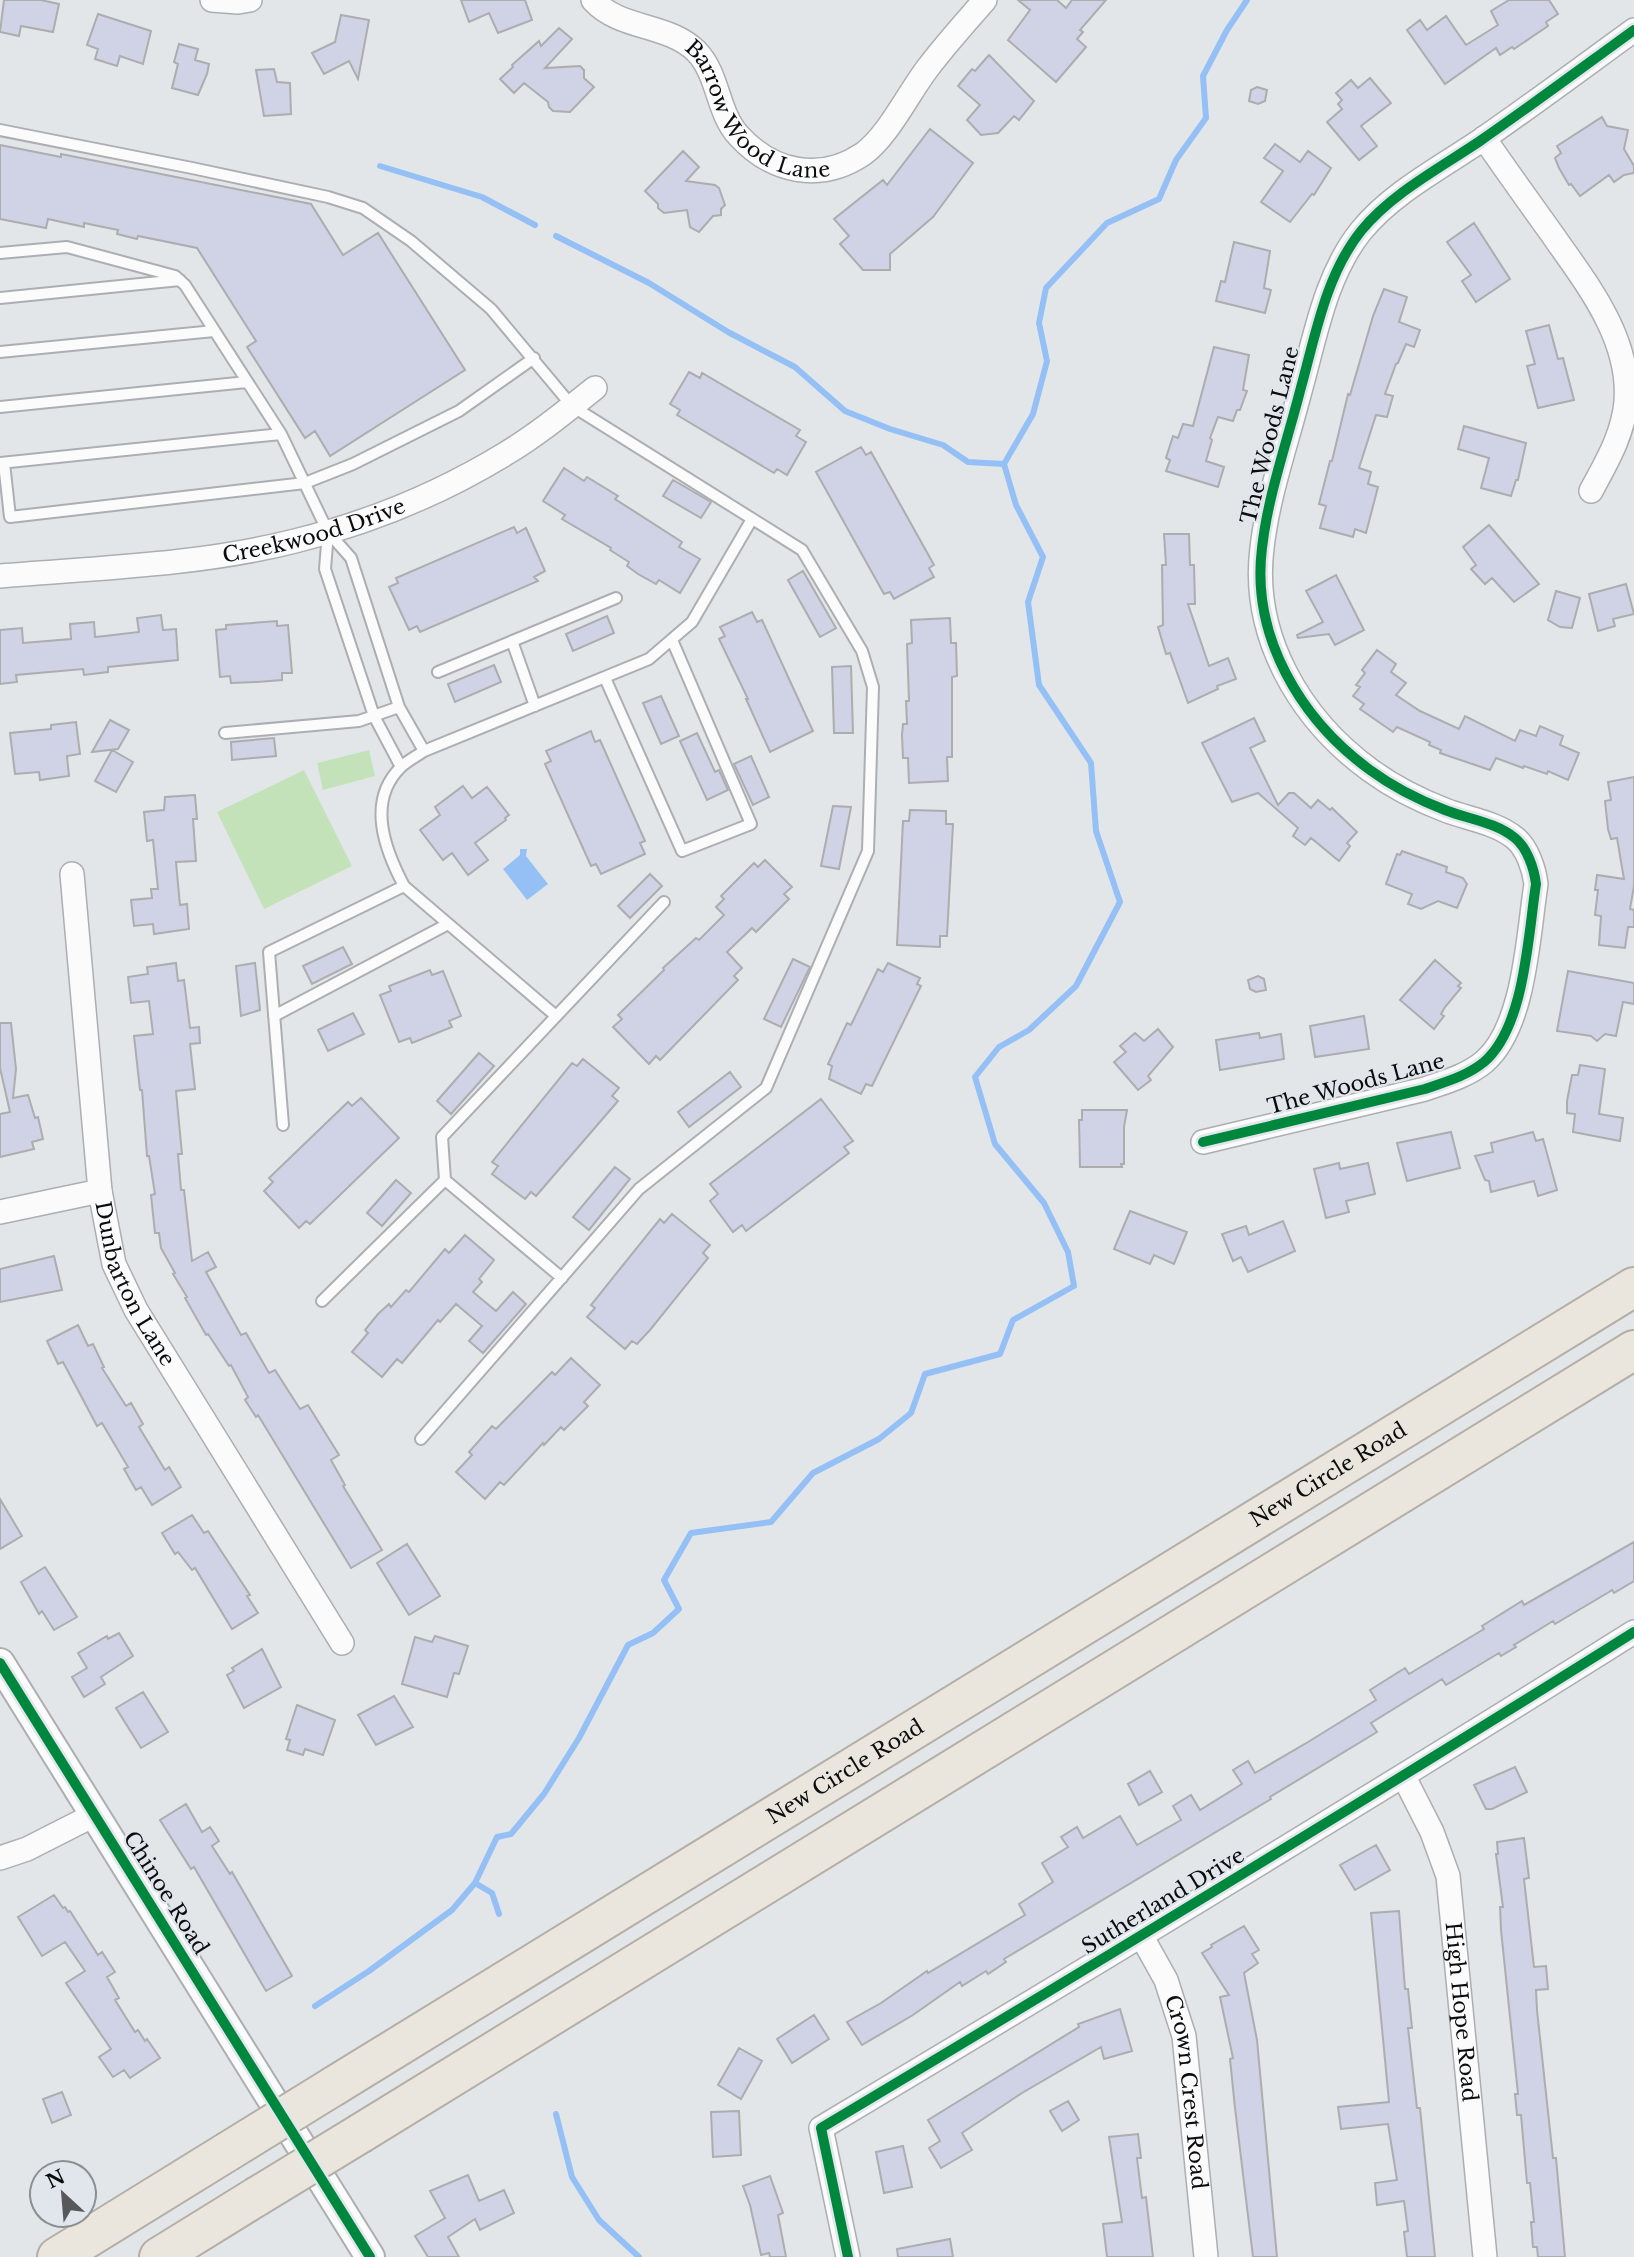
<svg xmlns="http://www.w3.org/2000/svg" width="1634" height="2257" viewBox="0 0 1634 2257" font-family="'Libre Baskerville',serif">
	<rect width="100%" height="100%" fill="#e3e6e9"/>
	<path fill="#c3e2ba" d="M369,750L375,776L323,790L317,763Z
		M304,770L352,866L264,909L217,812Z"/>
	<path fill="#95c0f6" d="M520,849H527L526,856L548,884L527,900L503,869L520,855Z"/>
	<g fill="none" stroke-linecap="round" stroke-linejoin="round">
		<path stroke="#95c0f6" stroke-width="6" d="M380,166L482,197L535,225
			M556,236L649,283L728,332L795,367L845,411L890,429L943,445L968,462L1004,464
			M499,1914L492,1893L475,1883L497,1837L511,1834L544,1794L579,1738L628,1645L653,1633L679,1609L664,1580L691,1533L771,1522L813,1473L879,1439L911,1413L925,1374L1000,1354L1013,1320L1074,1286L1068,1252L1044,1203L995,1144L975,1077L999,1047L1029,1030L1076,986L1120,902L1096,831L1091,763L1039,685L1028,602L1043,557L1016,505L1004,464L1033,414L1047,361L1039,323L1046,288L1107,223L1159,199L1176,160L1206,118L1203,76L1227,30L1247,0
			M315,2006L369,1971L452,1910L475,1883
			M556,2114L572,2177L599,2220L639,2257"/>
	</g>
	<path fill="#d0d2e5" stroke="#abadaf" stroke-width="2" d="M4,0H41L59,4L53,32L21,26L19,36L0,32Z
		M461,0H525L532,20L498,33L489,13L469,22Z
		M1018,0H1057L1066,8L1072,0H1106L1080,30L1083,32L1077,39L1086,47L1056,82L1008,40L1030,10Z
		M1509,0H1549L1558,14L1546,22L1548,26L1514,49L1512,47L1500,55L1496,48L1445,84L1407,30L1420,20L1427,30L1446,16L1466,45L1498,25L1491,11Z
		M98,14L151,31L143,64L120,56L117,66L95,59L98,49L87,45Z
		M341,15L369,20L358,79L349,61L324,74L312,53L335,42Z
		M559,28L572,39L545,68L580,66L584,70V78L594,87L570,112L553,111L549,107L548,102L524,83L514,93L500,79L513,67L512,65L539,41L541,46Z
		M179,44L198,49L195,60L209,64L207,74L198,95L172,88L178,64L174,62Z
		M989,55L1034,101L1019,120L1014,116L998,133L981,135L967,120L980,105L958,86L972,69L975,71Z
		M274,69L277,82L290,83L291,114L264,116L256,70Z
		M1370,78L1391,103L1361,126L1377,146L1359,160L1327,122L1342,109L1338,104L1342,100L1336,93L1351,80L1358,88Z
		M1257,87L1267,90L1265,101L1258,104L1249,101L1251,90Z
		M1602,117L1607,126L1628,130L1624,149L1634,166V173L1624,175L1614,182L1609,175L1580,196L1571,184L1569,185L1559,168L1555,158L1561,153L1557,146Z
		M930,129L973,163L933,217L890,254V270H863L840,244L849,236L834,219L883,180L887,185Z
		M1275,144L1300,162L1308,151L1331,168L1314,195L1312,194L1290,222L1261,202L1283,171L1264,158Z
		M0,145L61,157V154L311,204L343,255L378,233L465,370L330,456L315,431L305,438L247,347L256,341L197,248L138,236L137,239L117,234L118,230L84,223V227L48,219L46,228L0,219Z
		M683,151L699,167L686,181L715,185L719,188L725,205L721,209V215L713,216L699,232L690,227L687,210L664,213L658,208V204L645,191Z
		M1474,223L1510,279L1476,302L1462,281L1471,275L1447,242Z
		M1234,242L1270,251L1264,288L1271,290L1265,313L1216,301L1221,281L1225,282Z
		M1384,289L1407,297L1399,322L1420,330L1414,347L1406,344L1398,363L1396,364L1385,394L1393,396L1387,417L1376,415L1359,468L1371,472L1368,484L1378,487L1366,533L1355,529L1353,537L1320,528L1326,506L1319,504L1330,461H1332L1348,394L1350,395L1373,316Z
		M1549,325L1558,359L1563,358L1574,400L1538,408L1527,366L1535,364L1526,331Z
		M1214,347L1249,355L1243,390L1247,391L1240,410H1237L1233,421L1218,417L1210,438L1212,440L1206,461L1224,467L1218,487L1166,471L1170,460L1166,458L1173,436L1178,438L1183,424L1193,426Z
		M689,372L700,378L702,373L800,430L796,436L806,442L787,475L777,469L774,473L677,415L680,410L670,404Z
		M1464,426L1526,443L1518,480H1516L1511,496L1481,488L1489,458L1458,449Z
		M861,447L866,455L871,452L934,565L929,568L934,577L894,599L890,592L884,594L816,472Z
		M564,468L584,481L587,477L618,496L615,499L682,542L679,547L700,559L680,593L659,580L656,584L638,574L627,566L629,562L610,550L611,548L562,519L565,515L543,501Z
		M673,480L711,502L701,518L663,496Z
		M1489,525L1539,584L1514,602L1492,578L1485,584L1471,569L1476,565L1463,547Z
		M514,527L517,533L526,528L545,571L534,577L538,581L420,632L417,626L409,630L389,587L398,583L396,578Z
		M1164,534H1189L1190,565H1194L1195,604H1188L1209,666L1228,658L1236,679L1217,686L1218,689L1188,703L1170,653L1166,654L1158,627L1163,625L1162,565H1166Z
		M803,571L836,628L820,637L788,580Z
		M1336,575L1364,630L1335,645L1329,634L1298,638L1297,635L1323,622L1306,591Z
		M1626,584L1634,614L1613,619L1615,626L1598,631L1589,594Z
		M1556,591L1580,598L1572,628L1560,627L1548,620Z
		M752,612L757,622L762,620L813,731L770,752L746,699H748L719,639L725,636L720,627Z
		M161,615L163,630L176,629L178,660L108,667V672L84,675L83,669L16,675L17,682L0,684V630L22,628L23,643L71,639L70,624L94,622L95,637L105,636L139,632L137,618Z
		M607,616L614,633L573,651L566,634Z
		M950,618L951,643H956L957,676L952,677V757H947L948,781L909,783L908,758H903L902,735L903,724H907L906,701H909L907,644L912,643L911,620Z
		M277,621V626L288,625L292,673H282V680L257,682L231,683L230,676L220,677L216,630L226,629V625Z
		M1377,650L1396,664L1391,672L1406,683L1396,695L1420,711L1459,729L1465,716L1515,741L1520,730L1536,736L1540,726L1563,736L1560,745L1579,753L1568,780L1548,771L1547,774L1524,766L1523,768L1496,758L1490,770L1484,768L1440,753L1441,750L1429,745L1430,742L1397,727L1393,732L1360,709L1364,704L1353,696L1360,687L1356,685L1365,673L1362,670Z
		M494,665L501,682L455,702L448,684Z
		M851,666L853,733H834L832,667Z
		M661,696L679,736L661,744L643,703Z
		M1254,718L1265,741L1250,748L1278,805L1289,793H1294L1311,808L1318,800L1330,810L1332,808L1357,832L1347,843L1350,846L1339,861L1311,838L1305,845L1293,836L1298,828L1258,793L1232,802L1202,743Z
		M110,720L129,730L118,749L92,752Z
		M76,722L80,754L67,756L69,776L40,780L39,772L15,774L10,733L51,729V725Z
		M591,731L595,742L600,740L645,841L640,843L645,854L601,874L596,864L591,866L545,764L551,761L546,751Z
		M697,733L715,772L719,770L728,790L707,800L680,741Z
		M274,738L276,756L232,760L231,742Z
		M112,750L133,762L116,792L95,781Z
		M751,756L769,797L753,805L734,764Z
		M1634,777V886L1630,909L1634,910V927H1628L1625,948L1599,945L1601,916L1595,915L1598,890H1595L1597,875L1624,879L1617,838L1611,839L1608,829L1605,801L1611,800L1608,782Z
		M463,786L472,798L487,787L509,815L505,818L506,820L475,843L488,860L468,875L452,853L443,860L420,830L440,815L435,807Z
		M195,795L197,819H193L196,861L176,862L180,905L187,904L189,929L154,934L153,924L134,926L131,900L152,898L151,889H158L153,840L147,841L144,812L164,810L165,797Z
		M833,806L851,807L839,869L821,866Z
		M910,810L946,811V824H953L947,936H940V947L897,945L903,821H909Z
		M1402,851L1447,867L1446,872L1463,878L1467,884L1457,908L1438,901L1421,909L1408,904L1412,894L1386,884L1397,854L1400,855Z
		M765,860L792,887L784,894L789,899L756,932L752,928L727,952L742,968L734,976L738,980L660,1060L656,1056L649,1064L613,1027L622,1019L618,1015L664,970L663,968L696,938L699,940L724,915L716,907L724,899L721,896L754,863L758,867Z
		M650,874L662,886L630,918L618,906Z
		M343,947L352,964L312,984L303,966Z
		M793,959L810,967L781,1027L764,1019Z
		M1435,960L1461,983L1458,986L1461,988L1445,1007L1441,1014L1444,1016L1434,1029L1400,1000Z
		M176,963L178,981L184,980L190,1028L199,1027L200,1043L190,1044L195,1089L176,1091L182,1154H178L181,1190H184L192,1261L208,1252L216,1267L206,1272L241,1335L246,1333L269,1373L275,1370L300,1409L308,1405L339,1455L331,1460L345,1485L343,1486L382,1550L351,1568L258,1415L256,1417L245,1400L248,1397L231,1365L229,1366L208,1334L206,1335L185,1298L187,1297L173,1274L175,1273L161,1248L159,1233H155L151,1195L155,1194L149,1156H147L142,1090H140L134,1036L153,1034L149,1001L131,1003L128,977L148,974L147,967Z
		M255,963L260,1010L241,1016L236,966Z
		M888,963L920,978L917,984L921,986L872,1086L866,1084L861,1094L829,1079L832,1066L828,1064L847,1023L851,1025L878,969L883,972Z
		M430,970L432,975L443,971L461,1016L449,1021L452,1027L412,1043L410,1038L399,1042L380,995L391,991L389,986Z
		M1568,971L1634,983V1004L1623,1002L1616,1036L1605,1034L1597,1041L1591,1036L1557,1031Z
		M1258,976L1264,979L1266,990L1256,992L1250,989L1248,980Z
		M353,1013L364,1034L328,1051L318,1030Z
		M1364,1016L1369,1049L1315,1057L1310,1026Z
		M0,1023H11L16,1069L13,1098L28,1095L35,1118L38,1117L43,1139L32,1142L34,1149L0,1157V1114L10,1112L0,1068Z
		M1158,1029L1173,1047L1148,1076L1151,1080L1138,1090L1114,1062L1126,1052L1120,1046L1135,1033L1144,1041Z
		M1259,1033L1260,1038L1281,1034L1284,1059L1220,1070L1216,1040Z
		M479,1053L494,1066L451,1114L437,1101Z
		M583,1059L619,1088L612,1096L618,1101L536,1196L531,1192L525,1199L492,1174L498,1166L492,1162L572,1063L577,1066Z
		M1580,1065L1605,1069L1599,1114L1623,1118L1620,1141L1573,1132L1575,1114L1567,1113V1101L1572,1075H1578Z
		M730,1072L741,1087L689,1127L678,1112Z
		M361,1098L399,1138L310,1224L306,1221L299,1228L264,1191L273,1182L269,1178L348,1102L352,1106Z
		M821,1099L853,1141L844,1147L849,1153L746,1231L742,1225L733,1232L710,1201L718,1194L710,1184Z
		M1082,1110H1127L1124,1127V1164H1121L1122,1167H1080L1079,1120H1082Z
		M1451,1132L1460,1168L1407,1181L1397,1143Z
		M1533,1132L1536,1141L1543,1139L1557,1190L1538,1196L1534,1181L1491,1192L1489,1181L1485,1180L1475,1156L1493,1152L1491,1143Z
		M1339,1163L1340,1169L1368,1163L1375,1194L1346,1201L1349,1212L1326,1218L1314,1169Z
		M615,1167L630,1179L589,1230L573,1217Z
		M396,1180L411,1193L382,1226L367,1213Z
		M1130,1211L1187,1232L1174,1264L1154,1255L1150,1264L1114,1249Z
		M672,1214L710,1245L703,1253L708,1258L650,1330L637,1344L632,1341L625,1349L587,1317L595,1308L591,1305L660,1219L664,1223Z
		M1283,1221L1295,1251L1248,1272L1241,1257L1233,1261L1222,1234L1246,1226L1249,1235Z
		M465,1235L494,1260L479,1279L482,1282L473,1292L496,1311L513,1292L526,1304L483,1353L469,1341L482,1326L456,1304L440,1322L438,1320L402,1363L397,1359L382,1377L352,1352L368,1333L365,1330L378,1314L389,1304L391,1307L406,1290L409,1292L445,1249L449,1253Z
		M54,1256L62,1290L0,1302V1269Z
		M78,1325L88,1346L93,1344L104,1367L102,1368L126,1406L131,1403L143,1424L139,1427L165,1470L169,1467L181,1487L152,1505L141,1487L136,1490L124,1469L128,1467L102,1423L97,1426L63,1362L58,1364L47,1341Z
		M571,1358L600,1385L584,1402L588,1406L564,1430L561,1427L544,1445L543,1443L504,1485L500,1482L485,1499L456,1472L472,1455L469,1452L492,1426L496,1429L552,1372L555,1375Z
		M0,1499L22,1536L0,1549Z
		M192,1515L204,1533L208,1531L250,1595L247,1596L258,1613L232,1629L195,1568L192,1570L178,1552L175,1554L162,1533Z
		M1634,1542V1581L1614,1593L1612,1590L1609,1592L1555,1624L1553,1621L1514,1645L1516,1647L1501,1656L1499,1653L1446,1685L1442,1679L1371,1723L1377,1732L1270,1797L1271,1799L1004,1959L1006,1962L988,1974L986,1971L962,1986L960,1982L913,2015L862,2045L847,2022L881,2003L927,1971L928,1973L1025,1915L1019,1904L1053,1882L1042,1863L1068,1847L1061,1837L1077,1827L1083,1838L1120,1816L1137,1845L1181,1820L1173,1806L1191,1795L1200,1810L1242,1784L1233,1770L1248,1761L1255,1773L1308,1742L1376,1700L1370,1690L1405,1668L1409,1674L1484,1629L1482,1626L1522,1601L1524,1605Z
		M407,1544L440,1596L409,1615L377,1563Z
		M45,1567L77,1617L54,1630L42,1611L39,1614L21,1582Z
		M119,1633L133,1656L101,1677L105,1684L84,1697L72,1677L87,1668L78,1653L107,1636L108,1639Z
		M435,1636L468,1646L459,1674L454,1673L447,1697L402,1684L415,1637L432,1642Z
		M262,1649L281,1687L244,1708L227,1675L234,1671L232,1668Z
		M143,1692L168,1732L141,1748L116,1708Z
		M394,1696L413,1727L376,1745L358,1715Z
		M297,1705L335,1720L323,1755L305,1749L303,1755L287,1750L290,1740L286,1739Z
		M1515,1767L1527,1792L1492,1809H1486L1474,1785Z
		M1150,1771L1162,1792L1139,1805L1128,1784Z
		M186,1804L202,1832L210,1827L219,1841L212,1846L230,1874L232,1872L292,1976L266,1991L194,1867L191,1869L160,1820Z
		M1524,1838L1529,1878L1524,1879L1534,1967L1546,1966L1548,1989L1536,1990L1537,2010L1553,2158H1556L1565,2257H1538L1537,2247H1533L1531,2222H1534L1530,2183H1527L1521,2115H1517L1515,2094H1518L1501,1930L1500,1907H1503L1496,1854H1498L1497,1842Z
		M1376,1845L1390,1870L1355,1890L1340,1865Z
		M54,1895L63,1908L65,1907L68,1912L70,1911L98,1955L102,1952L115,1972L107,1977L119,1998L115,2000L135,2032L138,2030L145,2041L147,2039L160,2058L130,2078L124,2070L113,2077L99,2057L111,2049L66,1983L85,1971L65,1942L42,1956L18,1917Z
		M1399,1911L1405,1989H1408L1412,2028H1408L1417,2108H1420L1435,2257H1407L1404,2232L1408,2231L1404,2201L1377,2205L1375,2183L1397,2180L1388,2124L1341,2129L1338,2107L1389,2102L1371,1913Z
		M1244,1926L1259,1950L1252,1954L1258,1963L1244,1973L1257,2040L1277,2257H1253L1235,2108L1230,2059L1233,2058L1220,1997L1229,1995L1202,1953L1212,1947L1211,1945Z
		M1120,2009L1132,2051L1104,2059L1101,2047L1022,2093L962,2133L972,2150L941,2168L929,2148L940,2141L928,2120L1079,2027L1078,2024Z
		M814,2015L829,2039L792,2063L777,2039Z
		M739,2048L762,2061L741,2099L718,2085Z
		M62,2092L71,2115L52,2123L43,2099Z
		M1068,2101L1079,2120L1062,2131L1050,2111Z
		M739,2111L741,2155L713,2157L711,2112Z
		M1138,2134L1141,2158H1137L1142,2198L1146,2197L1153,2257H1107L1103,2224L1122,2222L1109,2137Z
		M903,2146L912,2187L884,2193L876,2152Z
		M468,2175L479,2201L504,2190L514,2213L480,2230L475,2219L448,2237L459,2257H428L415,2236L445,2218L430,2191Z
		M770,2176L783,2213L778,2215L786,2257H770L769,2253L761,2255L750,2205L743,2186Z
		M950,2239L953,2257H898L897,2249Z"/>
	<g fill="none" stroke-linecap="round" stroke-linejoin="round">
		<g stroke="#adaeb1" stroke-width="14">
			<path id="service" d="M0,130L192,168L328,197L363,208L411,241L491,309L572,406L802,550L862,651L873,687L868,851L766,1088L639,1189L421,1439
				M0,253L67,247L175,276L185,285L281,434L328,532L351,558L399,707L424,751
				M0,298L180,280
				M0,352L214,331
				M0,407L247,382
				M0,463L281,434
				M4,463L10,517L305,483L353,464L459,411L534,358
				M328,532L325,569L374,716L401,767
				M512,641L535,706
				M438,672L616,598
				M605,678L682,851L751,824L672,640
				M225,733L359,721L399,707
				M404,886C385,850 366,801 401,767C407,761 417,756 424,751L649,659L692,622L752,519
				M274,1016L448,924
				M283,1125L269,952L404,886L556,1016
				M562,1278L445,1180L442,1137L664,902
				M322,1301L445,1180"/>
		</g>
		<g stroke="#adaeb1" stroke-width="26">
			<g id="minor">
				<path d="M212,0L238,2L250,0"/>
				<path id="s1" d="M593,0C620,30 667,23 696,51C719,74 717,113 739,136C772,172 820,183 863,154C888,136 908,94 927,69C945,45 965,23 985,0"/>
				<path d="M1484,138C1506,170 1529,202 1552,234C1586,283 1631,338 1626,402C1623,435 1606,463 1591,491"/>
				<path id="s2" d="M0,576C98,568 200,565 295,541C368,523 441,493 505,454C537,435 566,411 595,388"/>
				<path id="s3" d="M72,874L100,1191L114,1264L136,1310L342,1643"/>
				<path d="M1203,1142L1425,1089C1445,1082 1467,1076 1484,1062C1525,1027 1528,935 1536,884C1534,868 1527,848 1515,838C1495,822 1468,819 1445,810C1419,800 1393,787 1370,770C1300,719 1251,636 1262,548C1268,495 1287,442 1300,391C1315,338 1325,276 1361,231C1392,193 1440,168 1480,141C1532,105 1583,67 1634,30"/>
				<path d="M0,1212L100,1191"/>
				<path id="s4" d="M1404,1777L1432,1832L1448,1876L1485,2257"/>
				<path d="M0,1858L27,1849L94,1815"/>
				<path id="s5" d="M1142,1937L1166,1980L1184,2036L1206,2257"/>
				<path d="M848,2257L821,2128C1094,1965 1365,1801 1634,1632"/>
			</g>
		</g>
		<g stroke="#adaeb1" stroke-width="32">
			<path id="tertiary" d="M0,1663L370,2257"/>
		</g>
		<g stroke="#b3aea6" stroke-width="42">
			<g id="motorway">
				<path id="s6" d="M334,2086L1634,1287"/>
				<path d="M361,2133L1634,1350"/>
				<path d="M57,2257L227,2152"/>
				<path d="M159,2257L256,2197"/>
			</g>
		</g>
		<use href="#service" stroke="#fbfbfc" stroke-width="10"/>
		<use href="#minor" stroke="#fbfbfc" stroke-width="23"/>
		<use href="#tertiary" stroke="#fbfbfc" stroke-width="28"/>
		<use href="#motorway" stroke="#ebe6dd" stroke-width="38"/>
		<g stroke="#b3aea6" stroke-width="42" stroke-linecap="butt">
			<path id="motorway-bridge" d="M227,2152L334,2086
				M256,2197L361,2133"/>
		</g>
		<use href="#motorway-bridge" stroke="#ebe6dd" stroke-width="38"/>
		<g stroke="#e0e6ec" stroke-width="15">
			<path id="cycleway" d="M1203,1142L1425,1089C1445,1082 1467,1076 1484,1062C1525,1027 1528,935 1536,884C1534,868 1527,848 1515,838C1495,822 1468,819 1445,810C1419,800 1393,787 1370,770C1300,719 1251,636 1262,548C1268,495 1287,442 1300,391C1315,338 1325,276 1361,231C1392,193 1440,168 1480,141C1532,105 1583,67 1634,30
				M0,1663L370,2257
				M848,2257L821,2128C1094,1965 1365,1801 1634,1632"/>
		</g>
		<use href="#cycleway" stroke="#00873e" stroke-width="10"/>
	</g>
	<g text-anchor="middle" stroke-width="5" stroke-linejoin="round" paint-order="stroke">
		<g font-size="21" fill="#0a0c0e" stroke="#e0e6ec">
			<text dy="7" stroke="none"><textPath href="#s1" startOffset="210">Barrow Wood Lane</textPath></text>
			<text transform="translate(1270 435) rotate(-76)" y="7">The Woods Lane</text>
			<text dy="7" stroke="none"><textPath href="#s2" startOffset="318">Creekwood Drive</textPath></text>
			<text transform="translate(1356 1084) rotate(-15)" y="7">The Woods Lane</text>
			<text dy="7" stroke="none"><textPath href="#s3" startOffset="418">Dunbarton Lane</textPath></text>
			<text dy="7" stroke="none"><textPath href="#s6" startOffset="1167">New Circle Road</textPath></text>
			<text dy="7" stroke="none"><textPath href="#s6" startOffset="600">New Circle Road</textPath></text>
			<text transform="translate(166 1893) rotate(58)" y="7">Chinoe Road</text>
			<text transform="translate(1163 1901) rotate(-31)" y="7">Sutherland Drive</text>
			<text dy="7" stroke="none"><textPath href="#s4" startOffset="245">High Hope Road</textPath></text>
			<text dy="7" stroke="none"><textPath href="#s5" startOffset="164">Crown Crest Road</textPath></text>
		</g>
	</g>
	<g transform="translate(63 2194) rotate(334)"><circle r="33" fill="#e0e6ec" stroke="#8a8f93" stroke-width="2"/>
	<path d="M0-5L12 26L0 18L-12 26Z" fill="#56585b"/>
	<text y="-10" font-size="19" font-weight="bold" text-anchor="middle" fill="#0a0c0e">N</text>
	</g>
</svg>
